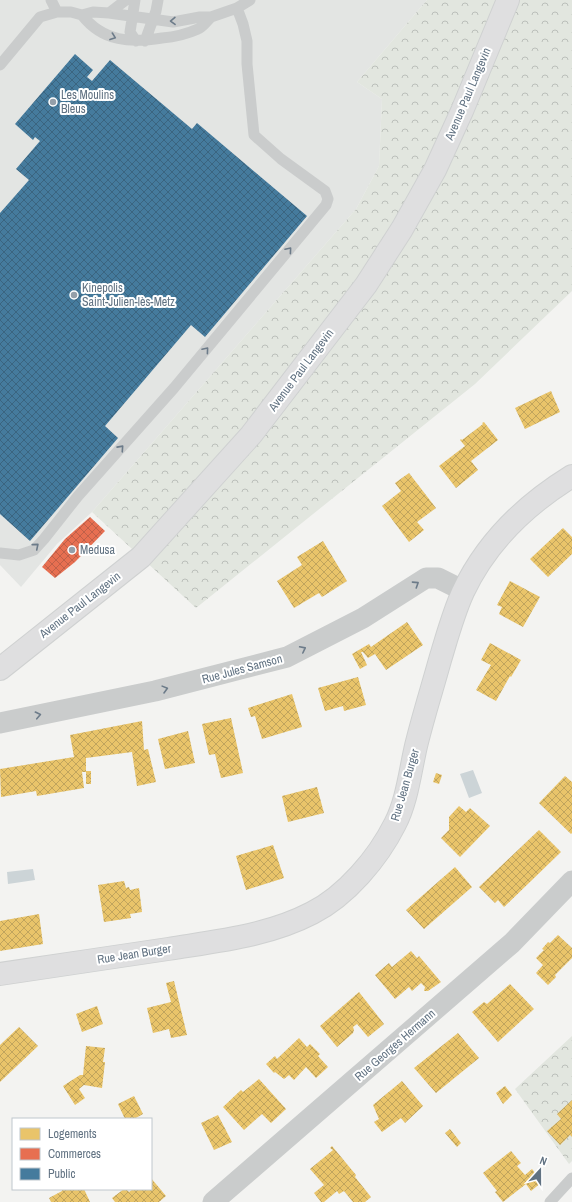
<svg xmlns="http://www.w3.org/2000/svg" width="572" height="1202" viewBox="0 0 572 1202" font-family="'Archivo Narrow',sans-serif">
	<defs>
		<pattern id="forest-crowns" width="20" height="18" patternUnits="userSpaceOnUse"><rect width="20" height="18" fill="#e2e6df"/><path d="M2 6a3 3 0 1 1 6 0M12 15a3 3 0 1 1 6 0" fill="none" stroke="#bbbfba"/></pattern>
		<pattern id="homes-cross-hatch" width="8" height="8" patternUnits="userSpaceOnUse"><rect width="8" height="8" fill="#e9c46a"/><path d="M0 0l8 8M0 8l8-8" fill="none" stroke="#c0a45d"/></pattern>
		<pattern id="shops-cross-hatch" width="8" height="8" patternUnits="userSpaceOnUse"><rect width="8" height="8" fill="#e76f51"/><path d="M0 0l8 8M0 8l8-8" fill="none" stroke="#bf6049"/></pattern>
		<pattern id="public-cross-hatch" width="8" height="8" patternUnits="userSpaceOnUse"><rect width="8" height="8" fill="#457b9d"/><path d="M0 0l8 8M0 8l8-8" fill="none" stroke="#3b6580"/></pattern>
	</defs>
	<rect width="100%" height="100%" fill="#f3f3f1"/>
	<path fill="#e3e5e3" d="M0,0H427L357,82L382,99L379,166L356,209L92,512L57,544L21,587L0,565Z"/>
	<path fill="url(#forest-crowns)" d="M427,0H572V291L475,384L196,608L92,512L356,209L379,166L382,99L357,82Z
		M572,1036V1161L569,1164L515,1089Z"/>
	<path fill="#ccd4d7" d="M473,770L482,793L469,798L460,774Z
		M33,869L35,880L8,884L7,872Z"/>
	<path fill="url(#homes-cross-hatch)" d="M551,391L560,412L525,429L515,408Z
		M484,422L498,440L471,461L478,470L456,488L439,466L465,446L460,440L461,439L462,440L483,424L482,423Z
		M409,473L436,508L417,522L424,530L409,542L382,506L401,491L395,483Z
		M563,528L572,537V554L548,577L530,559Z
		M323,541L347,581L322,597L319,593L294,608L277,581L302,565L297,557Z
		M510,581L540,597L523,627L499,614L502,607L497,605Z
		M407,622L423,645L386,670L375,654L368,658L363,652H361L367,665L360,669L352,654L369,644L371,647Z
		M490,643L521,660L511,677L510,676L496,701L476,690L491,665L481,660Z
		M358,677L366,705L344,711L343,706L325,711L318,688Z
		M292,694L302,727L262,739L255,716L251,717L248,708Z
		M231,718L243,773L221,778L215,754L209,755L202,724Z
		M142,721L144,750L148,749L156,782L137,786L132,752L86,758V772H82L84,788L37,796L36,791L1,797L0,769L74,757L70,735Z
		M188,731L195,763L165,769L158,739Z
		M86,771H91V784H86Z
		M436,773L442,775L439,784L433,782Z
		M565,776L572,782V833L571,834L539,803Z
		M317,787L324,813L288,822L282,796Z
		M459,806L466,812L470,808L490,826L460,857L441,838L449,830V817Z
		M539,830L561,852L504,907L498,900L495,903L479,887Z
		M273,845L284,878L246,890L236,856Z
		M455,867L472,887L424,929L406,910Z
		M124,881L126,888L129,887L130,890L139,888L142,912L130,914L131,918L104,922L98,885Z
		M39,914L43,944L0,951V921Z
		M558,935L572,948V958L555,975L556,977L548,985L536,973L543,965L536,958L544,950L542,949L548,942L550,943Z
		M411,951L417,958L419,956L441,982L428,991H424L425,987L421,983L412,991L409,987L395,999L375,975L389,963L392,967Z
		M174,981L187,1035L171,1038L169,1029L153,1033L147,1008L171,1002L166,983Z
		M510,984L534,1009L498,1042L472,1012L484,1002L487,1004Z
		M359,992L384,1024L368,1037L357,1024L353,1027L354,1030L353,1033L337,1047L320,1026Z
		M97,1006L103,1024L82,1032L76,1014Z
		M19,1027L38,1046L0,1082V1045Z
		M458,1033L479,1058L436,1093L414,1068Z
		M299,1038L307,1047L310,1044L320,1054L318,1056L328,1067L316,1078L306,1067L294,1080L289,1075L284,1079L275,1072L274,1073L266,1064L275,1056L277,1059Z
		M86,1046L105,1048L103,1062H105L102,1088L84,1085L79,1089L85,1098L75,1105L63,1086L80,1075H83Z
		M259,1079L286,1109L271,1123L262,1114L244,1130L223,1107L241,1090L243,1092Z
		M402,1081L423,1106L405,1123L401,1118L382,1132L374,1122L379,1119L373,1105Z
		M505,1086L512,1095L503,1104L496,1093Z
		M134,1096L143,1114L134,1119H125L118,1104Z
		M572,1100V1137L570,1135L560,1145L547,1131L561,1119L557,1114Z
		M218,1115L232,1142L214,1150L201,1123Z
		M450,1129L461,1143L457,1147L445,1133Z
		M332,1146L356,1175L355,1177L371,1197L365,1202H353L344,1191L339,1194L337,1191L324,1202H321L314,1193L324,1185L310,1169L333,1150L330,1148Z
		M511,1151L521,1163L517,1166L525,1175L532,1169L542,1182L531,1191L526,1184L503,1202L495,1192L497,1191L483,1173Z
		M151,1178L166,1196L159,1202H115L112,1198L124,1189H126L129,1192L133,1189H151Z
		M64,1189H84L90,1202H51L49,1198L62,1191V1190Z"/>
	<path fill="url(#shops-cross-hatch)" d="M90,517L105,531L75,562L55,578L42,567L65,539Z"/>
	<path fill="url(#public-cross-hatch)" d="M75,54L93,70L87,77L92,81L110,60L192,129L197,123L307,216L205,337L191,325L105,426L118,438L30,541L0,514V213L29,180L16,169L40,141L35,137L33,140L15,124Z"/>
	<g fill="none" stroke-linecap="round" stroke-linejoin="round">
		<g stroke="#cfd1d1" stroke-width="24">
			<path id="secondary" d="M0,669L141,557L251,435L366,285L402,229L435,170L462,111L508,0
				M0,974C56,966 112,957 168,949C217,941 268,936 312,913C346,896 378,858 395,824C407,801 410,772 416,746C423,717 432,689 440,660C447,637 453,614 463,592C487,541 525,505 572,476"/>
		</g>
		<path stroke="#cacccc" stroke-width="11" d="M51,0L57,12H71L82,15L93,12L109,13L173,22L200,17H211L237,8L250,0
			M135,0L130,32L136,41
			M109,13L126,0
			M82,15C103,42 131,43 162,38C174,37 187,34 198,29C203,27 207,21 211,17
			M145,41L156,11L158,0
			M0,65L40,17L57,12
			M0,553L19,555L34,550L44,539L78,496L174,388L326,205L328,199L325,191L281,159L254,135L247,64V41L243,24L237,8
			M550,1202L572,1178"/>
		<path stroke="#cacccc" stroke-width="21" d="M0,723L155,691L287,657L363,618L426,578H438L464,591
			M213,1202L512,943L572,881"/>
		<use href="#secondary" stroke="#dfdfe0" stroke-width="22"/>
	</g>
	<defs><path id="oneway-chevron" d="M-2-3.5L2.5 0L-2 3.5" fill="none" stroke-width="1.6" stroke-linecap="round" stroke-linejoin="round"/></defs>
	<g stroke="#6c7b89">
		<use href="#oneway-chevron" transform="translate(173 21) rotate(179)"/>
		<use href="#oneway-chevron" transform="translate(113 37) rotate(20)"/>
		<use href="#oneway-chevron" transform="translate(289 250) rotate(-50)"/>
		<use href="#oneway-chevron" transform="translate(206 350) rotate(-50)"/>
		<use href="#oneway-chevron" transform="translate(121 448) rotate(-48)"/>
		<use href="#oneway-chevron" transform="translate(36 546) rotate(-40)"/>
		<use href="#oneway-chevron" transform="translate(416 584) rotate(-33)"/>
		<use href="#oneway-chevron" transform="translate(303 649) rotate(-27)"/>
		<use href="#oneway-chevron" transform="translate(165 689) rotate(-15)"/>
		<use href="#oneway-chevron" transform="translate(38 715) rotate(-12)"/>
	</g>
	<g fill="#949fa9" stroke="#fff" stroke-width="1.5">
		<circle cx="53" cy="102" r="4"/>
		<circle cx="74" cy="295" r="4"/>
		<circle cx="72" cy="550" r="4"/>
	</g>
	<g text-anchor="middle" stroke-width="4" stroke-linejoin="round" paint-order="stroke">
		<g font-size="12" fill="#617282" stroke="#fff">
			<text transform="translate(468 94) rotate(-67)" y="4">Avenue Paul Langevin</text>
			<text transform="translate(301 370) rotate(-53)" y="4">Avenue Paul Langevin</text>
			<text transform="translate(80 605) rotate(-38)" y="4">Avenue Paul Langevin</text>
			<text transform="translate(242 669) rotate(-15)" y="4">Rue Jules Samson</text>
			<text transform="translate(405 785) rotate(-74)" y="4">Rue Jean Burger</text>
			<text transform="translate(134 954) rotate(-9)" y="4">Rue Jean Burger</text>
			<text transform="translate(395 1045) rotate(-41)" y="4">Rue Georges Hermann</text>
		</g>
		<g font-size="12" fill="#617282" stroke="#fff" text-anchor="start">
			<text x="61" y="99">Les Moulins<tspan x="61" dy="14">Bleus</tspan></text>
			<text x="82" y="292">Kinepolis<tspan x="82" dy="14">Saint-Julien-lès-Metz</tspan></text>
			<text x="80" y="554">Medusa</text>
		</g>
	</g>
	<rect x="12" y="1118" width="140" height="72" fill="#ffffff" stroke="#c0c7cd"/>
	<rect x="20" y="1128" width="20" height="12" fill="#e9c46a" stroke="#c0c7cd"/>
	<text x="48" y="1138" font-size="12" fill="#617282">Logements</text>
	<rect x="20" y="1148" width="20" height="12" fill="#e76f51" stroke="#c0c7cd"/>
	<text x="48" y="1158" font-size="12" fill="#617282">Commerces</text>
	<rect x="20" y="1168" width="20" height="12" fill="#457b9d" stroke="#c0c7cd"/>
	<text x="48" y="1178" font-size="12" fill="#617282">Public</text>
	<g transform="translate(540 1170) rotate(21)" stroke="#ffffff" stroke-width="3" paint-order="stroke">
	<path d="M0-3L7 15L0 10L-7 15Z" fill="#617282"/>
	<text y="-6" font-size="11" font-weight="bold" text-anchor="middle" fill="#617282">N</text>
	</g>
</svg>
